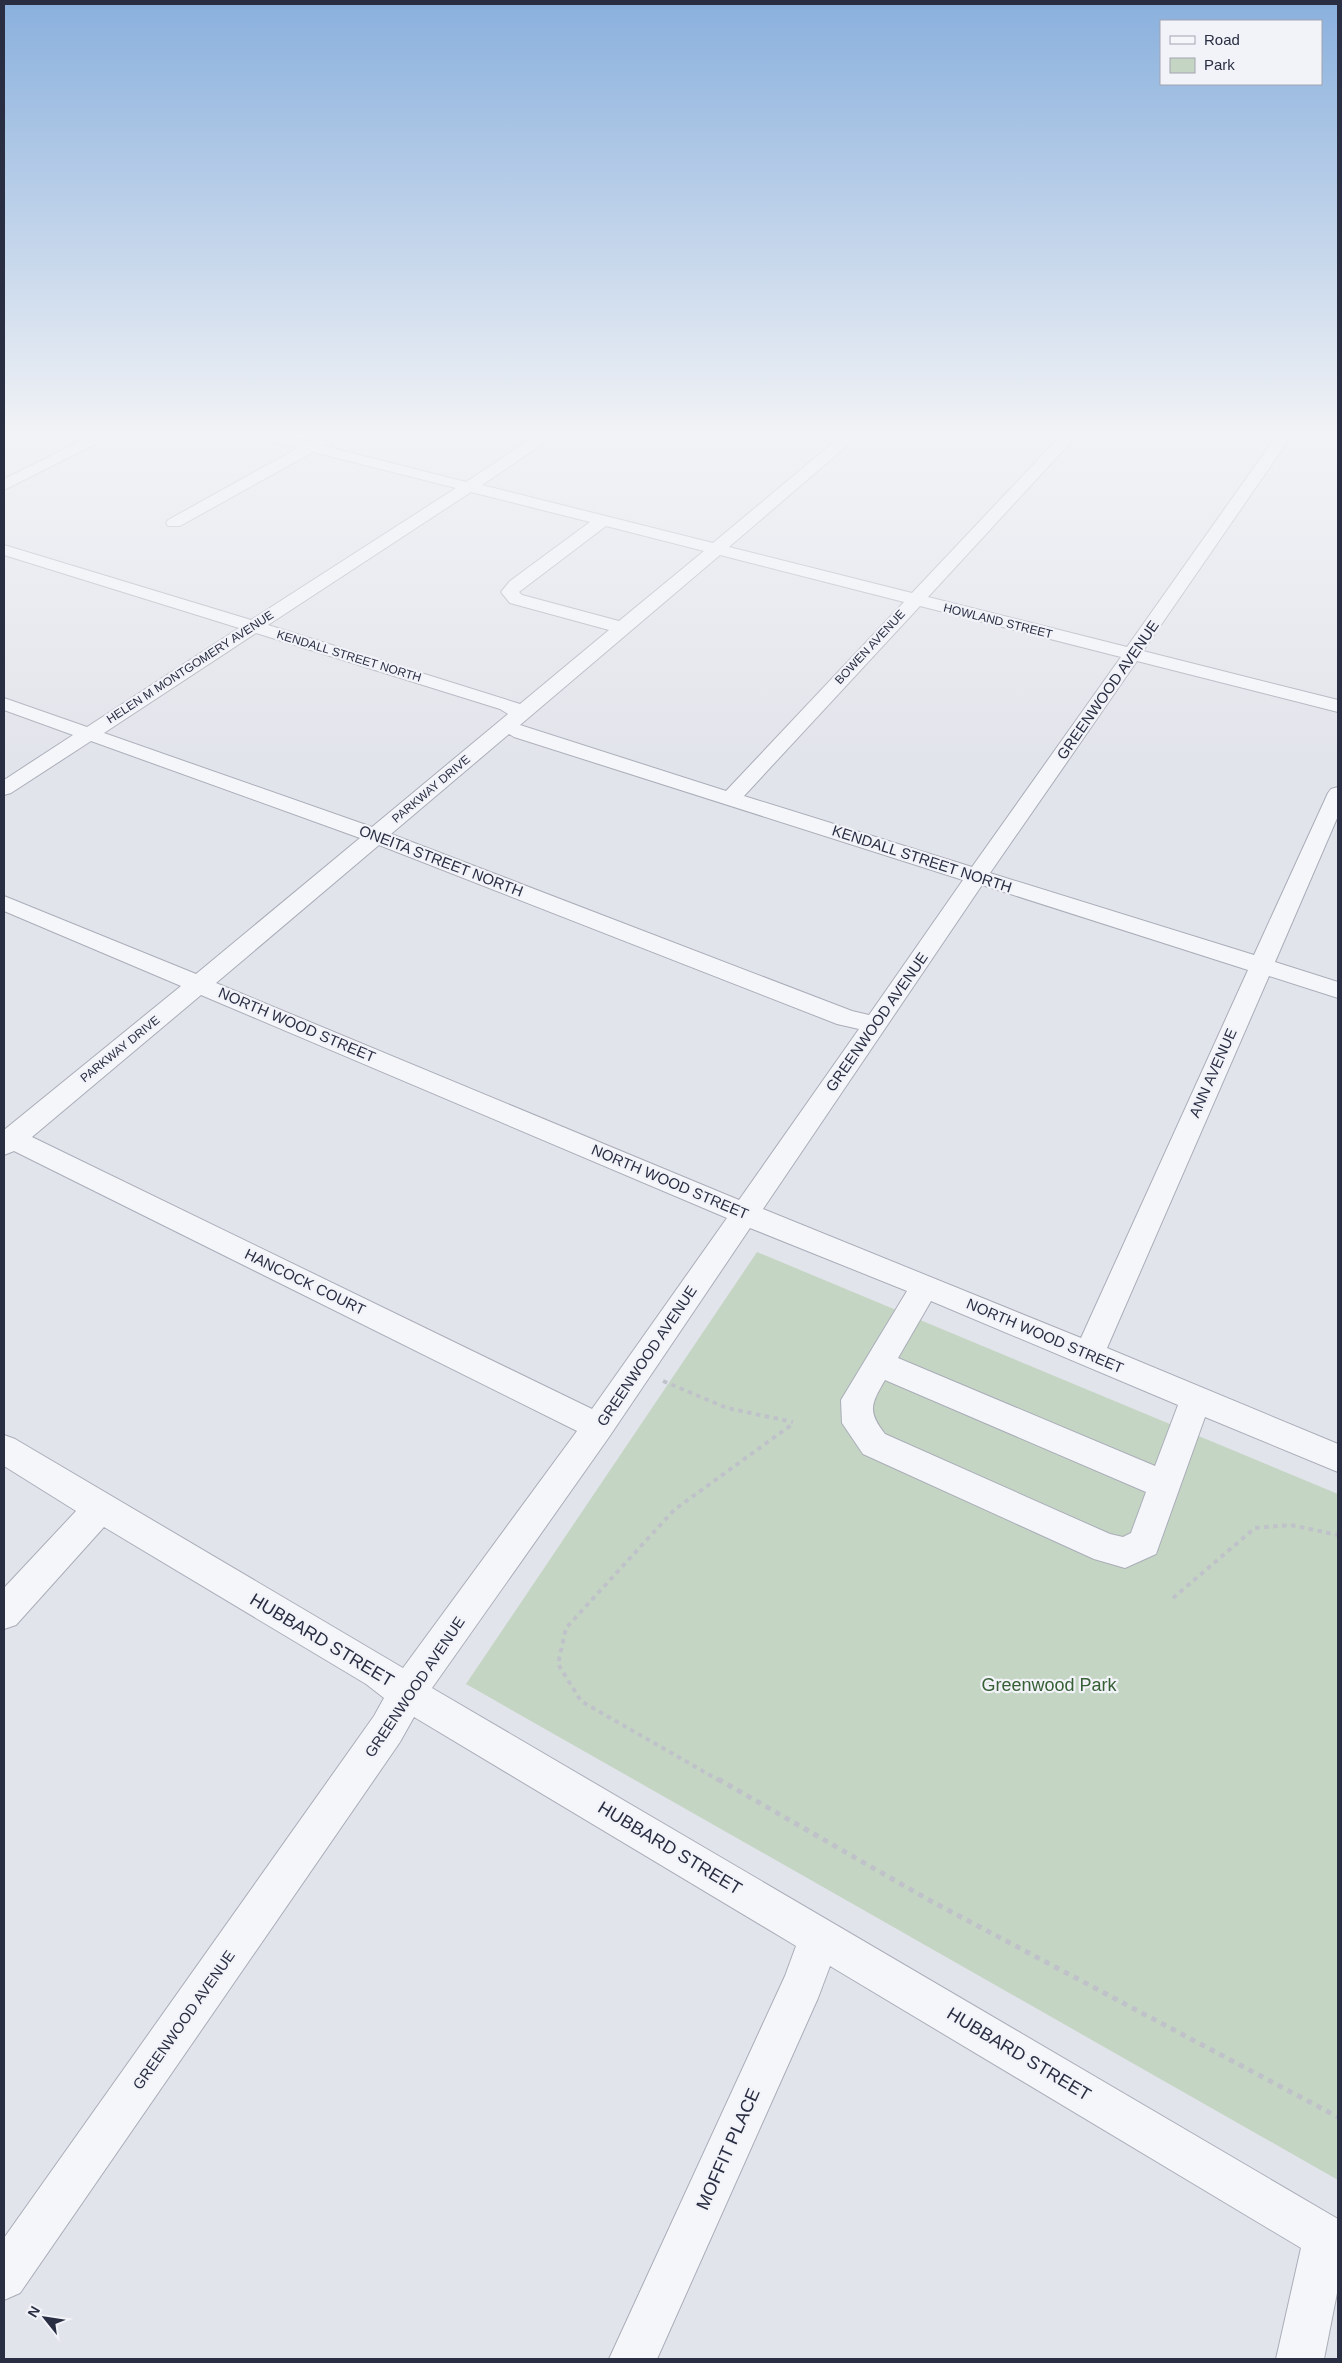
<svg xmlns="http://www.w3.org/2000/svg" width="1342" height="2363" viewBox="0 0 1342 2363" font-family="Helvetica,sans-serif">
	<rect width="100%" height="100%" fill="#e2e4eb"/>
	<path fill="#c4d5c3" d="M757,1252L1338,1494V2180L466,1684Z"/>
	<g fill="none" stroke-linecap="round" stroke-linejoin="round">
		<g stroke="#aaadb9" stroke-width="2">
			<path id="minor" d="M99,432H119L4,490V479Z
				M244,432H270L309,442L326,432H345L324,446L466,482L542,432H560L482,485L713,543L846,432H863L729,547L912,593L1064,432H1080L928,597L1127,647L1279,432H1294L1143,651L1338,700V712L1137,661L990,873L1254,955L1328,793L1331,789L1338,787V816L1275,962L1338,982V998L1269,976L1107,1348L1338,1444V1472L1205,1417L1156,1554L1125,1568L1094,1559L863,1454L842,1423L841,1400L907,1291L750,1228L609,1437L432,1688L1338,2219V2288L1324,2359H1276L1301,2248L830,1966L818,1998L657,2359H609L785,1976L796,1946L414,1717L400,1742L20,2293L4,2300V2238L374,1716L384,1698L366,1684L104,1527L16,1625L4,1629V1588L76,1511L4,1466V1435L15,1439L403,1668L577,1431L14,1151L4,1155V1130L181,986L4,911V896L196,974L360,838L91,741L11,793L4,795V780L73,735L4,710V698L87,727L239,628L4,555V545L251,620L456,488L313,452L180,526H168L166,523L168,520L298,448L246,435ZM471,492L590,522L510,581L501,592L510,603L609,630L520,704L268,625ZM606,526L704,551L619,621L522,595L519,592ZM720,555L904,602L726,791L520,725ZM920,606L1121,657L972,867L744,796ZM256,633L500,709L508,714L372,827L104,733ZM509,734L514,737L963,880L869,1015L852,1011L391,834ZM379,845L837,1024L859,1029L739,1200L216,983ZM982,885L1248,970L1081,1338L763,1209ZM201,995L727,1218L592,1409L32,1137ZM931,1301L1178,1405L1155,1466L898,1358ZM885,1380L1146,1492L1131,1533L1123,1537L1110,1534L885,1434C867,1411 871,1404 885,1380Z"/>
		</g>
		<path stroke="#c0c2ca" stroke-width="4" stroke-dasharray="4.5 4.5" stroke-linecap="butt" d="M663,1381L727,1408L793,1422
			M1173,1598L1255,1528L1291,1525L1338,1535
			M720,1781L581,1701L558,1664L566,1628L674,1510L794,1423"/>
		<path stroke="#c0c2ca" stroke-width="5" stroke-dasharray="5.5 5.5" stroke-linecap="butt" d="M718,1779L929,1900L1338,2117"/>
		<use href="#minor" fill="#f5f6f9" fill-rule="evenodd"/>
	</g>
	<linearGradient id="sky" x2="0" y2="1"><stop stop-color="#89b0dd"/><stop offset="0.57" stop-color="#f2f3f6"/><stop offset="1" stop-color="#f2f3f6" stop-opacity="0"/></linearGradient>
	<rect width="1342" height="763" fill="url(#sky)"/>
	<g text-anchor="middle" stroke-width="4.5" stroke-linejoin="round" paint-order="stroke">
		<g font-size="12" fill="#292e43" stroke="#f2f3f8">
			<text transform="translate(998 621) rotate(14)" y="4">HOWLAND STREET</text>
			<text transform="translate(870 647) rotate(-47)" y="4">BOWEN AVENUE</text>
			<text transform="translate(349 656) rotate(17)" y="4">KENDALL STREET NORTH</text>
			<text transform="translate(190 667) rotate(-33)" y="4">HELEN M MONTGOMERY AVENUE</text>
			<text transform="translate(431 789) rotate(-40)" y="4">PARKWAY DRIVE</text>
			<text transform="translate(120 1049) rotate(-39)" y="4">PARKWAY DRIVE</text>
		</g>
		<g font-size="15" fill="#292e43" stroke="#f2f3f8">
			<text transform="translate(1108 690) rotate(-55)" y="5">GREENWOOD AVENUE</text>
			<text transform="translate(922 859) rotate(18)" y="5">KENDALL STREET NORTH</text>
			<text transform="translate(441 861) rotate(21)" y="5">ONEITA STREET NORTH</text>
			<text transform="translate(877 1022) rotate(-55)" y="5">GREENWOOD AVENUE</text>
			<text transform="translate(297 1025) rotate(23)" y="5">NORTH WOOD STREET</text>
			<text transform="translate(1213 1073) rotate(-66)" y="5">ANN AVENUE</text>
			<text transform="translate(670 1182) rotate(23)" y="5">NORTH WOOD STREET</text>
			<text transform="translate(305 1282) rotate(26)" y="5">HANCOCK COURT</text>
			<text transform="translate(1045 1336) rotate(23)" y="5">NORTH WOOD STREET</text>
			<text transform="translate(647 1356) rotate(-56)" y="5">GREENWOOD AVENUE</text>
			<text transform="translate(415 1687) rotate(-56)" y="5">GREENWOOD AVENUE</text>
			<text transform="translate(184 2020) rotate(-55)" y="5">GREENWOOD AVENUE</text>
		</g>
		<g font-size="18" fill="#292e43" stroke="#f2f3f8">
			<text transform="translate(322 1640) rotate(31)" y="6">HUBBARD STREET</text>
			<text transform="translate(670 1848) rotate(31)" y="6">HUBBARD STREET</text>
			<text transform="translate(1019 2054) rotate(31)" y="6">HUBBARD STREET</text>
			<text transform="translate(728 2149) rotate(-66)" y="6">MOFFIT PLACE</text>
		</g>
		<g font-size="18" fill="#376036" stroke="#f2f3f8">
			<text x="1049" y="1691">Greenwood Park</text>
		</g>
	</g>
	<rect width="1342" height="2363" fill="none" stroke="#292e43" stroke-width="10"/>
	<rect x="1160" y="20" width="162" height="65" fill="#f2f3f8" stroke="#a2a4b0"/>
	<rect x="1170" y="36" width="25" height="8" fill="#f5f6f9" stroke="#a2a4b0"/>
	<text x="1204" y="45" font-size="15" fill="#292e43">Road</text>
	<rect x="1170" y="58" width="25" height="15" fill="#c4d5c3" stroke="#a2a4b0"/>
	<text x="1204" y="70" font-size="15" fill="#292e43">Park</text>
	<g transform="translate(45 2318) rotate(300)" stroke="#f2f3f8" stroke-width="4" paint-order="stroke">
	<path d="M0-4L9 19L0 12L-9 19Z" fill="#292e43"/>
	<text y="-8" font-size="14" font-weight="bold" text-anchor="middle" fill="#292e43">N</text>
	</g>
</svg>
